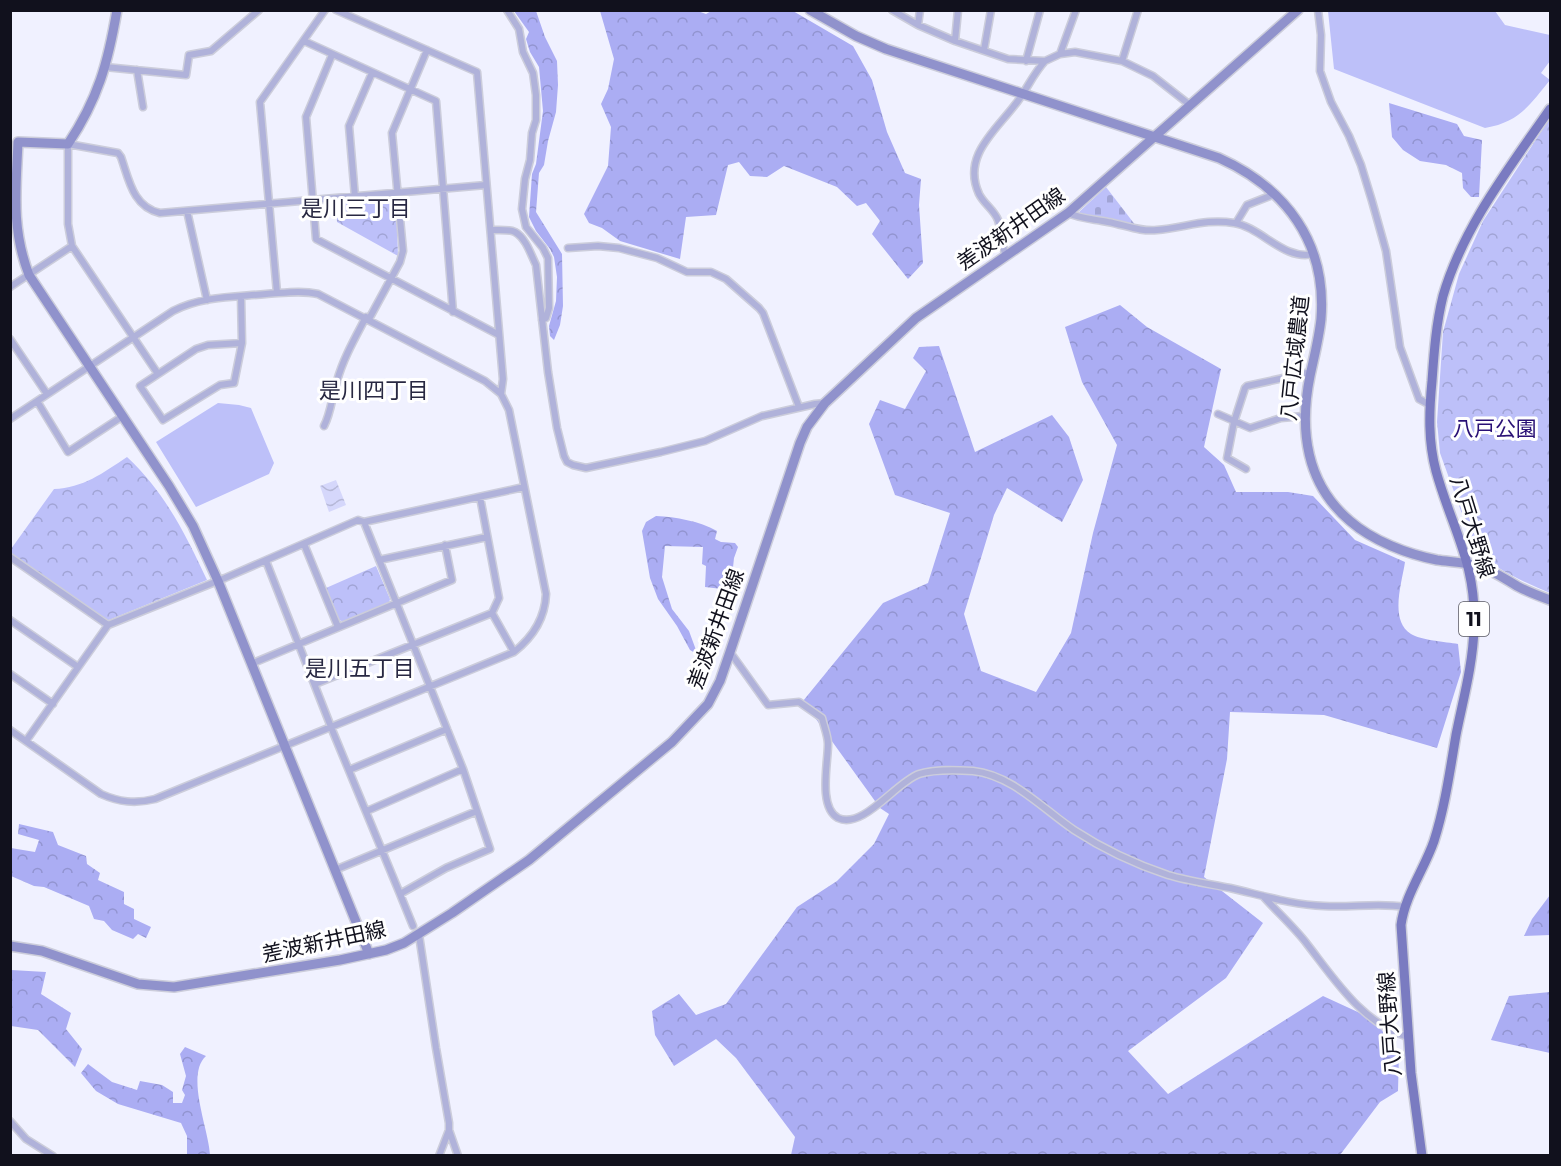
<svg xmlns="http://www.w3.org/2000/svg" width="1561" height="1166" viewBox="0 0 1561 1166" font-family="Montserrat,'Noto Sans JP',sans-serif">
	<defs>
		<pattern id="forest-crowns" width="20" height="18" patternUnits="userSpaceOnUse" patternTransform="scale(1.5)"><rect width="20" height="18" fill="#abadf3"/><path d="M2 6a3 3 0 1 1 6 0M12 15a3 3 0 1 1 6 0" fill="none" stroke="#9294d0"/></pattern>
		<pattern id="cemetery-stones" width="16" height="16" patternUnits="userSpaceOnUse" patternTransform="scale(1.5)"><rect width="16" height="16" fill="#bdc0f9"/><path d="M2 7V4a2 2 0 0 1 4 0v3zM10 15v-3a2 2 0 0 1 4 0v3z" fill="#a1a4d5"/></pattern>
		<pattern id="park-crowns" width="20" height="18" patternUnits="userSpaceOnUse" patternTransform="scale(1.5)"><rect width="20" height="18" fill="#bdc0f9"/><path d="M2 6a3 3 0 1 1 6 0M12 15a3 3 0 1 1 6 0" fill="none" stroke="#a1a4d5"/></pattern>
		<pattern id="water-waves" width="16" height="10" patternUnits="userSpaceOnUse" patternTransform="scale(1.5)"><rect width="16" height="10" fill="#d5d7fb"/><path d="M0 5q4-4 8 0t8 0" fill="none" stroke="#b6b8d7"/></pattern>
	</defs>
	<rect width="100%" height="100%" fill="#f0f1ff"/>
	<path fill="url(#forest-crowns)" d="M695,10L706,14L713,10L793,11L853,46L872,80L887,132L905,173L921,179L919,205L923,263L908,279L872,234L880,221L866,203L857,206L837,187L784,166L767,177L750,176L739,162L728,165L716,215L686,217L680,259L620,241L602,228L589,223L584,214L608,166L611,127L601,104L608,89L614,59L600,11Z
		M514,11H536L545,37L557,61L558,85L556,112L548,141L544,165L539,173L536,212L562,254L563,306L560,325L554,340L550,336L549,326L556,301L557,277L554,257L550,249L536,231L529,217L532,174L536,164L543,111L539,67L530,52L526,39L529,32Z
		M1389,103L1457,124L1464,136L1482,140L1479,197H1471L1463,188L1462,173L1446,165L1420,161L1403,150L1392,137Z
		M1120,305L1147,327L1221,369L1204,447L1224,465L1236,492H1288L1313,496L1355,540L1405,562C1402,583 1389,620 1411,634C1420,640 1446,642 1458,644L1461,672L1437,748L1324,715L1230,712L1227,759L1204,877L1263,923L1226,978L1128,1051L1168,1094L1323,996L1373,1019L1399,1052L1398,1091L1380,1102L1340,1155H791L795,1137L736,1058L716,1039L674,1066L655,1035L652,1011L679,994L696,1015L726,1004L797,907L837,881L874,844L889,814L880,808L803,701L883,603L928,583L950,513L895,495L869,424L880,400L905,409L926,371L913,358L919,347L939,346L975,452L1052,415L1069,437L1083,480L1062,522L1007,488L994,515L964,614L981,671L1036,692L1071,633L1093,533L1117,445L1082,382L1065,327Z
		M656,516C676,517 699,521 717,531L715,539L721,542L735,543L738,547L734,558L732,577L722,589L705,587L706,566L702,564L703,547L665,546L662,577L672,609L689,631L696,650L695,653L690,650L677,626L658,599L650,578L642,531L646,522Z
		M19,824L53,832L58,845L86,856L87,864L100,873L98,880L124,892V904L134,909V919L151,927L146,938L138,934L133,939L112,930L104,921L94,919L89,906L44,887L34,886L11,876V848L35,852L39,840L18,834Z
		M1550,895V935L1524,936L1532,919Z
		M11,970L46,972L41,994L71,1013L66,1029L82,1049L75,1067L38,1030L11,1026Z
		M1550,992V1053L1491,1040L1509,996Z
		M185,1047L206,1056C185,1075 209,1130 210,1155H187V1136L181,1123L118,1104L96,1091L81,1073L88,1064L112,1082L137,1090L140,1081L162,1085L173,1092V1103H182L185,1095L182,1090L186,1076L180,1054Z"/>
	<path fill="url(#cemetery-stones)" d="M1106,187L1136,226L1082,216L1079,212Z"/>
	<path fill="url(#park-crowns)" d="M1550,118V593C1524,582 1493,569 1474,547L1440,453L1437,422L1443,332L1459,274L1483,221Z
		M392,197L396,199L398,256L337,222L336,202Z
		M127,457C164,491 186,535 207,580L109,620H105L11,553V549L54,489C83,488 103,473 127,457Z
		M376,566L390,599L389,603L344,622L339,620L326,588Z"/>
	<path fill="#bdc0f9" d="M1328,11H1495L1505,25L1550,35V61L1541,73L1550,80C1529,106 1519,122 1485,128L1334,69Z
		M218,403L239,405L251,408L274,463L269,474L196,507L156,442Z"/>
	<path fill="url(#water-waves)" d="M336,480L346,505L329,512L320,486Z"/>
	<g fill="none" stroke-linecap="round" stroke-linejoin="round">
		<g stroke="#cccddb" stroke-width="9">
			<path id="street" d="M336,10L477,72L503,379L501,394
				M507,10L519,29L523,52L533,73L536,95V120L532,133L530,160L525,179L522,209L526,227L543,248L548,258L549,308L546,318L542,320
				M892,10L918,25L955,41L1008,59L1045,61L1060,54L1075,52L1122,61L1153,76L1190,105
				M1318,10L1321,35L1320,71L1331,102L1349,136L1361,165L1372,201L1386,251L1400,347L1419,399L1430,405
				M918,25L920,10
				M304,41L436,101L453,312
				M955,41L958,10
				M984,50L991,10
				M1060,54L1076,10
				M332,55L306,117L316,239L499,335
				M1026,61L1040,10
				M1122,61L1138,10
				M105,67L186,75L189,55L211,51L259,10
				M137,70L143,107
				M355,197L349,126L372,73
				M187,211L207,300
				M1068,213C1081,219 1094,219 1108,222C1125,225 1140,232 1157,230C1184,228 1206,218 1234,223C1261,227 1284,261 1313,254
				M1236,223L1247,205L1275,194
				M491,230C498,230 509,229 515,232C526,238 531,255 536,265L548,372L557,428L564,456L567,462L573,465L586,468L661,452L705,441L762,416L815,404L825,403
				M568,248L598,246L619,248L657,258L687,272H711L726,279L759,308L763,313L799,407
				M1006,256C1001,244 1002,232 998,220C994,210 984,204 979,194C962,157 994,132 1014,106C1026,92 1032,75 1045,61
				M10,287L72,246
				M277,293L260,102L325,10
				M241,296L242,343L234,383L220,385L163,420L140,386L196,349L208,345L242,343
				M369,319L400,262L403,251L392,133L427,50
				M10,339L47,394
				M158,374L72,246L68,224V144L118,153L121,157C129,180 133,207 160,213L486,185
				M37,401L68,452L123,416
				M1218,414L1250,428L1281,418L1304,416
				M10,419L173,311C202,296 234,297 266,294C284,293 301,290 318,294L485,381L501,394L509,410L546,594C545,618 533,637 514,652L155,799C135,804 119,802 101,794L10,730
				M324,426C331,413 332,396 337,381C343,359 355,338 366,317
				M1246,469L1227,458L1234,422L1245,388L1247,386L1311,372
				M364,522L463,769L490,849L446,868L400,894L413,926
				M304,544L338,627
				M10,557L108,625
				M379,560L487,537
				M266,561L333,732L400,894
				M492,613L514,652
				M10,620L78,667
				M730,652L768,705L799,702L822,718C824,727 828,736 828,744C828,763 818,807 838,818C863,830 896,782 919,774C935,769 956,770 973,771C1012,775 1043,809 1074,830C1103,849 1135,864 1168,875C1188,881 1210,884 1230,888C1261,895 1292,905 1324,906C1351,908 1378,902 1405,907
				M251,664L452,580L445,545
				M10,674L53,704
				M315,684L492,613L499,598L480,497
				M26,741L108,625L225,578L358,520L364,522L524,487
				M349,770L447,729
				M367,811L463,769
				M335,870L477,811
				M1263,896C1277,912 1295,928 1307,944C1335,980 1363,1024 1408,1037
				M419,935L436,1048L449,1123V1130L439,1156
				M10,1121L26,1139L53,1156
				M449,1130L458,1156"/>
		</g>
		<g stroke="#cccddb" stroke-width="12">
			<path id="secondary" d="M117,10C108,63 98,99 68,144L18,142C16,190 11,228 29,275L169,486L193,526L218,581L369,954
				M810,10L856,36L886,49L1219,158C1286,188 1327,243 1321,319C1319,338 1314,357 1310,376C1299,430 1306,484 1350,521C1373,541 1407,554 1437,560C1451,562 1467,562 1481,567C1494,571 1505,579 1517,586C1528,592 1539,596 1550,600
				M10,946L42,951L138,984L174,987L340,960L386,950L404,943L452,913L529,860L672,742L708,704L720,681L730,652L800,443L807,427L825,403L916,318L1068,213L1298,10"/>
		</g>
		<g stroke="#cccddb" stroke-width="12">
			<path id="primary" d="M1422,1156L1411,1073L1401,925C1405,895 1424,870 1434,841C1445,807 1450,770 1456,735C1463,700 1473,664 1474,628C1477,564 1452,529 1436,471C1428,441 1429,412 1432,381C1434,353 1436,324 1443,296C1463,227 1510,167 1550,109"/>
		</g>
		<use href="#street" stroke="#b0b2da" stroke-width="6"/>
		<use href="#secondary" stroke="#9092cc" stroke-width="9"/>
		<use href="#primary" stroke="#7a7bc1" stroke-width="9"/>
	</g>
	<g text-anchor="middle" stroke-width="6" stroke-linejoin="round" paint-order="stroke">
		<rect fill="#fff" stroke="#585861" stroke-width="1.5" x="1459" y="602" width="30" height="34" rx="4.5"/>
		<g font-size="20" font-weight="bold" fill="#11111d">
			<text x="1474" y="626">11</text>
		</g>
		<g font-size="21" fill="#11111d" stroke="#fff">
			<text transform="translate(1011 229) rotate(-35)" y="7">差波新井田線</text>
			<text transform="translate(1295 358) rotate(-84)" y="7">八戸広域農道</text>
			<text transform="translate(1472 527) rotate(73)" y="7">八戸大野線</text>
			<text transform="translate(716 629) rotate(-70)" y="7">差波新井田線</text>
			<text transform="translate(324 942) rotate(-12)" y="7">差波新井田線</text>
			<text transform="translate(1390 1024) rotate(-94)" y="7">八戸大野線</text>
		</g>
		<g font-size="21" fill="#291075" stroke="#fff">
			<text x="1495" y="436">八戸公園</text>
		</g>
		<g font-size="22" fill="#282842" stroke="#fff">
			<text x="356" y="216">是川三丁目</text>
			<text x="374" y="398">是川四丁目</text>
			<text x="360" y="676">是川五丁目</text>
		</g>
	</g>
	<rect width="1561" height="1166" fill="none" stroke="#11111d" stroke-width="24"/>
</svg>
